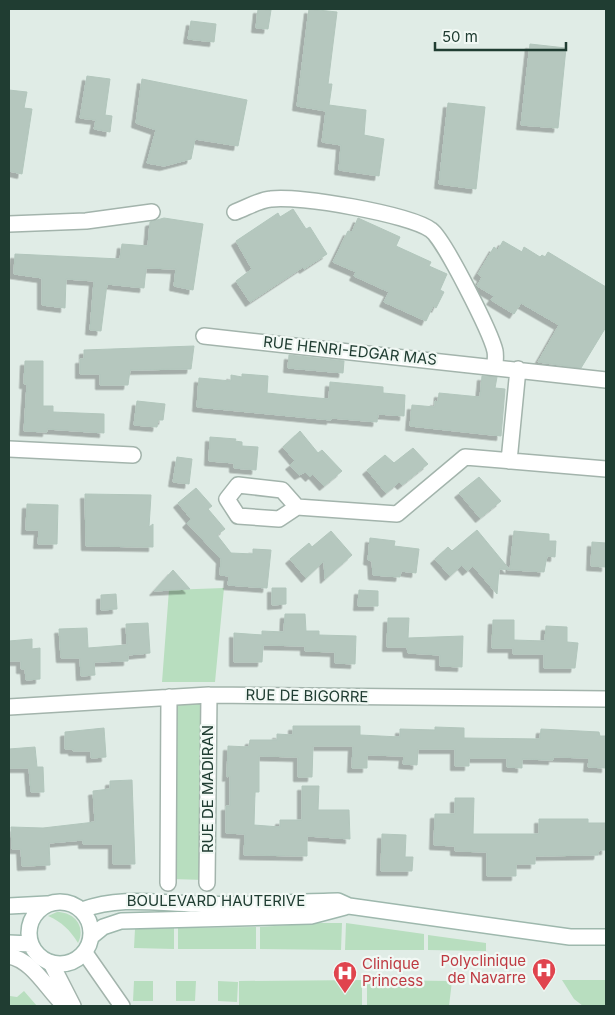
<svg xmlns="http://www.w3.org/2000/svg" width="615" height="1015" viewBox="0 0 615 1015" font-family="Inter,sans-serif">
	<defs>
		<filter id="shadow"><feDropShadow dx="-4.5" dy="4.5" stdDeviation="0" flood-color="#0004"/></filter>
	</defs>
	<rect width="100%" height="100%" fill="#e0ece6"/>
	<path fill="#b8debf" d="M224,588L215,682H162L169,590Z
		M205,699L204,880L172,879L173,701Z
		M57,912C75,912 86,927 78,943C70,930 62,922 48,916Z
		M318,923H342L341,950L260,949V927Z
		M346,923L424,934V950H345Z
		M256,927V949H178V928Z
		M174,928V949L134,948L135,929Z
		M428,935L486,943V951L428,950Z
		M362,980V1006H239V981Z
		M367,980L452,981L449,1006H367Z
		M562,980H606V1006H583L574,999Z
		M134,981H153V1001H133Z
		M176,981H196L195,1001H176Z
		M218,981L238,982L237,1002L218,1001Z
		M24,991L37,1006H10V996L17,997Z"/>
	<path fill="#b5c7be" stroke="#b2c6bc" filter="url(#shadow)" d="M258,9L271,10L268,29L256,28Z
		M309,9L337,12L328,84H332L329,105L366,110L364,135L384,139L379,176L339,170L341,145L322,142L326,111L297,106Z
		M191,21L216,24L214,42L188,39Z
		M530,44L566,48L558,128L521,125Z
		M87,76L110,79L105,115L112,116L110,132L94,129L96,120L80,118Z
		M142,79L247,100L238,146L195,139L191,159L164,166L147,163L156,130L136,123Z
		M9,90L27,92L24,108L32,109L22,174L9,171Z
		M448,103L485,107L476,189L439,184Z
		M293,209L306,229L310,227L327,254L304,269L303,267L250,302L236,281L252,269L236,241L278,213L280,217Z
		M164,218L203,224L193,290L174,286L176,269L146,268L144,288L107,284L101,331L90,330L94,281L66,279L65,308L42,305V278L14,274L15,254L120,259L122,244L148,246L150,222Z
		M358,218L400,237L396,246L431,262L429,266L447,274L440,290L444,292L436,308L433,306L426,321L384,302L389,292L354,276L356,272L333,262L348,231L352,232Z
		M503,241L522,252L524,247L540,257L542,255L545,257L548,252L606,287V327L581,368L538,362L559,325L521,303L514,314L491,300L494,296L477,286L482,277L478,274L494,247L498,250Z
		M194,346L191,369L130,370L128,385H100V374H80V359H84V350Z
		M289,355L344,361L343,373L288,368Z
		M25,361H43V406H53V412L104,414V433L47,429V432L24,431L27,384H24Z
		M242,374L268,376L267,393L296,396L329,399L330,382L383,387V393L405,395L404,416L378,414L377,422L331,418V420L197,407L199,378L231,381V375L242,377Z
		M482,376L497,377L495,388L505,389L501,436L410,426L412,405L435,407V401L438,402L439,393L480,397Z
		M137,401L165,404L163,420H158L157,427L134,425Z
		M300,431L318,453L322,450L342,471L324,486L313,474L310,477L305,472L299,475L290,465L295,461L283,447Z
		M210,437L236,439L235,441L242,442V446L258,447L256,470L234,468V463L209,461Z
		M413,448L428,464L402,485L399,482L386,493L367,470L385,455L394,463Z
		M177,457L192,459L189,484L173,482Z
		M479,477L501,501L480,518L459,493Z
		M196,488L212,506L208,509L225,529L217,535L231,553L253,554V549L271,550L267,588L228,585L229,576L220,575L221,559L187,523L191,519L178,503Z
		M85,494L151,495L149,527L153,524V547L86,546Z
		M27,504L58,505L57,544H38L39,530H26Z
		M477,530L510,570L514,531L549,534V541H556L555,557L547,556L544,572L499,569L497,594L473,566L467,571L462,565L450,576L435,559L448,547L452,551Z
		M331,531L352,555L325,579L324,561L306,578L290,559L309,543L312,547Z
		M370,538L395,541L394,546L419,549L416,573L401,571L400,577L373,575L372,561L368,560Z
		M592,542L606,543V567L591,566Z
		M173,570L190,589L154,591Z
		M272,588H286V604L272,605Z
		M359,590L378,591V606H358Z
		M116,594L117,609L101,610V595Z
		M285,614H305L306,631H319V635L356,636L355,664L335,663V652L305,651V646L263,645L262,662H234V633L262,635V631L284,632Z
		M388,618H409L408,638L463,636L462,667L440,666V655L408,653L407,647H387Z
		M493,620H514V640L545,641L546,626L567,627V642L578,643L575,668H544V654H513V648H492Z
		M148,623L150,653L128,655V661L94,662L95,675L81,676L80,658H61L59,629L87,628L88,648L127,645L126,624Z
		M32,639V649L40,648V679L26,680L25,669H21V661H9V641Z
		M293,726H360V735L400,737V729L435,730V727L464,728V738L540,739L541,729L599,732L600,736H606V768L588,767L589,758L553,757V760L522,759V768L507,767V758H469V766H455V749H418L417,765L403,764L404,756L367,755V768H352L353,746H313L312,777H298V757L259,756V792H255L254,825L280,827V820H302V786H319L318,810H349L350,839L307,836V856L244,855L245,834L226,833V806H230V776L227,777L228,746L249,747L250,740H277V734L293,735Z
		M104,728L106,757L91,758V751H73V749H65V732Z
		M35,747L37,767H43L44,792H31L29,768H9V749Z
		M132,780L135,864H113V844H83V840L49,843L50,865L22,866L21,849H12L11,827L43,828L95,822L93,791L110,789V781Z
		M455,798H474L473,834H539V819H588V823H606V850H599L598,855L535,856V864H516V876H487V852L455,851V846L434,845L435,814H455Z
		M382,834L406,835L405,857H413L412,871H381Z"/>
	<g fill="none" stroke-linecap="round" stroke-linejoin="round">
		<g stroke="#a3b4ac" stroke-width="18">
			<path id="street" d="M235,212C246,208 259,200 271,199C298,195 409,214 431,230C444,239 491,333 495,351C496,356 495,361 495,366
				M9,224L86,221L152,212
				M204,336L606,380
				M9,449L133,455
				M509,461L518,369
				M297,507L282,490L238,485L227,499L238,516L279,519L297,507L397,514L465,457L606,469
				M9,707L209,695L606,699
				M168,883L169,697
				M207,883L209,695
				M85,953L122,1006
				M9,956C33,960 48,991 65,1006
				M51,963L73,1006"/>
		</g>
		<g stroke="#9eb8ad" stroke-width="18">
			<path id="secondary" d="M29 933a31 31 0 1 1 62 0a31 31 0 1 1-62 0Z
				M9,906L47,904
				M82,910C120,896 156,903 196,904C243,906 290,902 338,901L349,906L570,937H606
				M92,936L103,927L121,921L311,916L345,907
				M9,943L31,944"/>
		</g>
		<use href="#street" stroke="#fff" stroke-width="15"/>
		<use href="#secondary" stroke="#fff" stroke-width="15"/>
	</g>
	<defs>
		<g id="hospital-pin" transform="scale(1.25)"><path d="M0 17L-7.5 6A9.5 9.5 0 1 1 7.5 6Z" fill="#e0444e" stroke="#f1f8f4"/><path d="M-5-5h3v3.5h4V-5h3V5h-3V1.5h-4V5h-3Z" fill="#fff"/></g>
	</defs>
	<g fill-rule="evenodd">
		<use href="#hospital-pin" x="544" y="970"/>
		<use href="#hospital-pin" x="345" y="973"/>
	</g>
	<g text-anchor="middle" stroke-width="4.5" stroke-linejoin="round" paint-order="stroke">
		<g font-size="15" fill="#203d32" stroke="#f1f8f4">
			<text transform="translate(350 351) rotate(6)" y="5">RUE HENRI-EDGAR MAS</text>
			<text transform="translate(307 696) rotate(1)" y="5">RUE DE BIGORRE</text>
			<text transform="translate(208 789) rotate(-90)" y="5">RUE DE MADIRAN</text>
			<text x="216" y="906">BOULEVARD HAUTERIVE</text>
		</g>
		<g font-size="15" fill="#be3a42" stroke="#f1f8f4" text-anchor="end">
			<text x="526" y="966">Polyclinique<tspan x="526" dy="17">de Navarre</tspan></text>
			<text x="362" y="969" text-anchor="start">Clinique<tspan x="362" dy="17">Princess</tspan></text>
		</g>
	</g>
	<rect width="615" height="1015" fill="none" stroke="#203d32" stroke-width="20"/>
	<path d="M435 42v8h131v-8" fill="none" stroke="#203d32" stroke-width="2.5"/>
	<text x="442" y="42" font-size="15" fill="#203d32" stroke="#f1f8f4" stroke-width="4" paint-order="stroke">50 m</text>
</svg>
